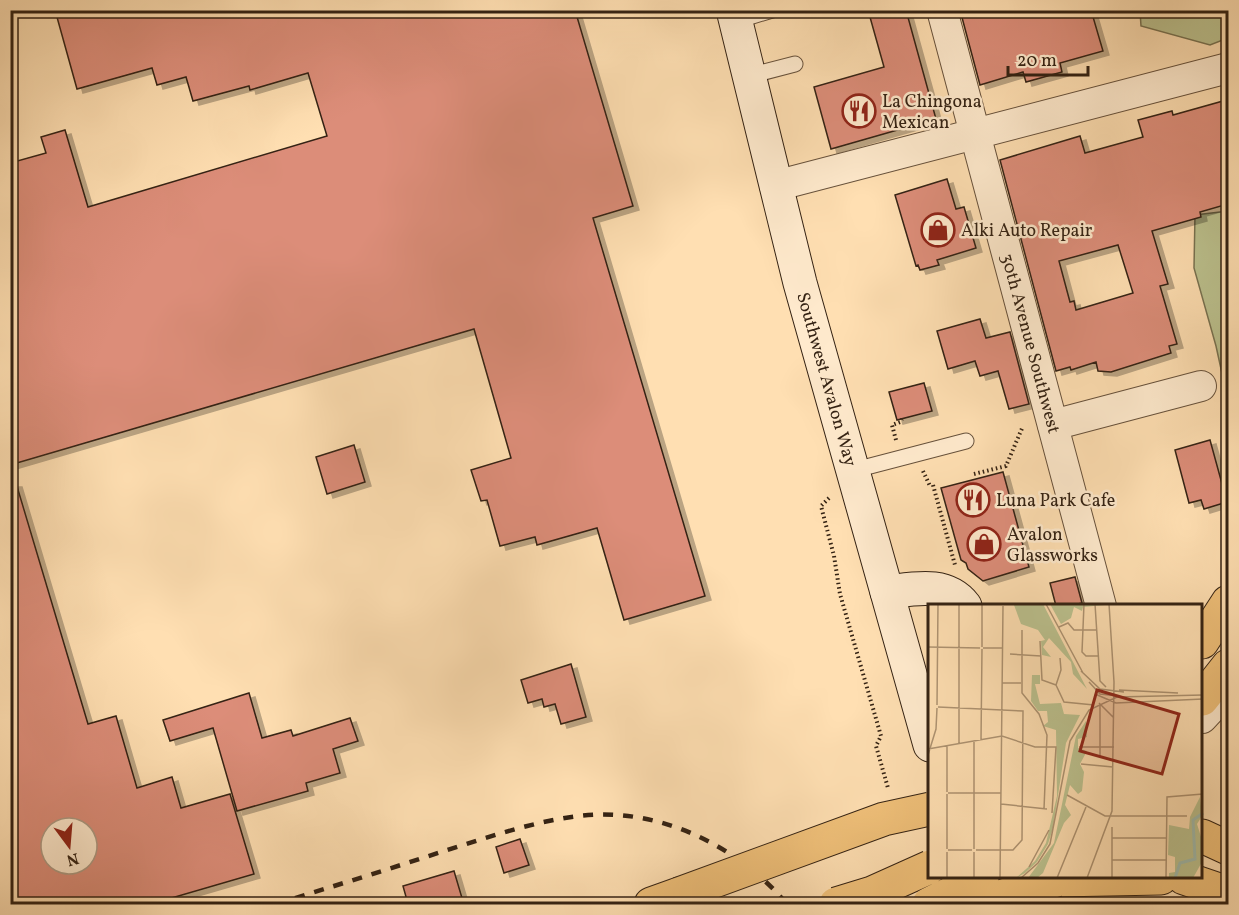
<svg xmlns="http://www.w3.org/2000/svg" width="1239" height="915" viewBox="0 0 1239 915" font-family="Vollkorn,serif">
	<defs>
		<filter id="shadow"><feDropShadow dx="6" dy="4" stdDeviation="0" flood-color="#0004"/></filter>
	</defs>
	<rect width="100%" height="100%" fill="#ffdfb2"/>
	<filter id="stains"><feTurbulence type="fractalNoise" baseFrequency=".00333" numOctaves="4"/><feColorMatrix values="0 0 0 0 .2 0 0 0 0 .09 0 0 0 0 .02 0 0 0 .5 -.17"/></filter>
	<radialGradient id="worn" r=".72"><stop offset=".6" stop-color="#630" stop-opacity="0"/><stop offset="1" stop-color="#630" stop-opacity=".3"/></radialGradient>
	<path fill="#bcc28f" stroke="#787251" stroke-width="1.5" d="M1140,11H1228V38L1210,45L1141,26Z
		M1228,211V401L1216,346L1194,268L1195,215Z"/>
	<path fill="#dc8d79" stroke="#342213" stroke-width="1.5" fill-rule="evenodd" filter="url(#shadow)" d="M55,10H575L633,206L593,218L705,596L624,620L597,528L537,545L535,537L500,546L487,500L481,501L471,470L511,458L474,329L10,465V163L46,153L41,137L65,130L88,207L327,136L308,73L250,90L249,86L193,101L186,77L157,85L152,68L77,89Z
		M868,10H906L936,119L831,149L814,87L884,67Z
		M960,10H1091L1103,51L1060,63L1062,72L1026,82L1023,72L980,85Z
		M1223,101L1228,122V204L1200,212L1201,217L1152,231L1168,284L1160,286L1177,344L1169,346L1171,353L1111,372L1098,371L1096,362L1071,370L1070,367L1056,371L1000,160L1080,136L1085,153L1143,137L1138,120L1172,111L1173,115ZM1118,245L1133,293L1076,310L1074,301L1070,302L1059,261Z
		M947,179L956,209L964,207L976,248L937,260L939,265L920,270L918,265L916,266L895,195Z
		M980,319L986,338L1010,332L1029,404L1009,409L998,371L980,376L975,361L948,369L937,331Z
		M924,383L932,411L897,420L889,392Z
		M1210,440L1227,502L1204,509L1201,500L1189,503L1175,450Z
		M354,445L365,482L327,494L316,457Z
		M1003,472L1029,567L983,581L968,569L966,563L961,560L941,488Z
		M10,483H16L88,724L116,716L137,788L172,777L181,808L230,794L254,874L151,904H10ZM51,828H87V864H51Z
		M1075,577L1082,603L1069,606H1056L1050,583Z
		M571,664L586,717L561,724L555,704L544,707L542,699L528,703L521,680Z
		M249,693L262,738L291,730L293,736L350,718L358,741L333,749L340,773L306,783L308,791L237,811L213,728L170,741L163,720Z
		M520,839L529,865L504,873L496,847Z
		M454,871L462,898L441,904H408L403,886Z"/>
	<g fill="none" stroke-linecap="round" stroke-linejoin="round">
		<g stroke="#67513b" stroke-width="17">
			<path id="service" d="M736,21L772,10
				M749,76L795,64
				M851,471L966,441"/>
		</g>
		<g stroke="#67513b" stroke-width="32">
			<g id="minor">
				<path id="s1" d="M942,10L1101,606"/>
				<path d="M775,186L1228,68"/>
				<path d="M1053,425L1201,386"/>
				<path d="M1202,718L1215,704L1228,697"/>
			</g>
		</g>
		<g stroke="#342213" stroke-width="35">
			<g id="secondary">
				<path id="s2" d="M733,10L800,283L930,745"/>
				<path d="M887,592C914,589 946,581 965,606"/>
			</g>
		</g>
		<g stroke="#342213" stroke-width="35">
			<path id="primary" d="M1202,836L1228,848
				M1184,878L1228,893
				M1057,880L1161,878
				M651,904L679,894"/>
		</g>
		<g stroke="#342213" stroke-width="35">
			<path id="motorway" d="M1202,642L1228,602
				M1202,699L1228,666"/>
		</g>
		<path stroke="#342213" stroke-width="4" stroke-dasharray="1.5 3" stroke-linecap="butt" d="M896,440L892,425L900,422L902,419
			M923,471L930,486
			M974,474L1006,466L1023,426
			M933,485L955,565
			M829,498L821,506L834,556L840,594L881,736L876,746L888,788"/>
		<use href="#service" stroke="#ffeacd" stroke-width="15"/>
		<use href="#minor" stroke="#ffeacd" stroke-width="30"/>
		<use href="#secondary" stroke="#ffeacd" stroke-width="33"/>
		<use href="#primary" stroke="#f0c079" stroke-width="33"/>
		<use href="#motorway" stroke="#f0c079" stroke-width="33"/>
		<path stroke="#342213" stroke-width="4.5" stroke-dasharray="10 10" stroke-linecap="butt" d="M276,904C331,887 386,870 441,852C486,838 531,822 578,816C657,806 737,845 787,904"/>
		<g stroke="#342213" stroke-width="35" stroke-linecap="butt">
			<path id="primary-bridge" d="M679,894L884,819L930,809
				M976,904L1057,880"/>
		</g>
		<g stroke="#342213" stroke-width="35" stroke-linecap="butt">
			<path id="motorway-bridge" d="M836,904L872,893L930,867
				M929,904L982,878"/>
		</g>
		<use href="#primary-bridge" stroke="#f0c079" stroke-width="33"/>
		<use href="#motorway-bridge" stroke="#f0c079" stroke-width="33"/>
	</g>
	<defs>
		<g id="restaurant-ring" transform="scale(1.725)"><circle r="9.5" fill="#ffeacd" stroke="#8f2418" stroke-width="1.5"/><path d="M-5-6h1v4h1v-4h1v4h1v-4h1v5L-1.5 .5V6h-2V.5L-5-1ZM5-6V6H3V1.5H1.5Q1.5-4 5-6Z" fill="#8f2418"/></g>
		<g id="shop-ring" transform="scale(1.725)"><circle r="9.5" fill="#ffeacd" stroke="#8f2418" stroke-width="1.5"/><path d="M-5-2.5h2.3a2.7 3.5 0 0 1 5.4 0H5L5.5 6h-11ZM-1.5-2.5h3a1.5 2.3 0 0 0-3 0Z" fill="#8f2418"/></g>
	</defs>
	<g fill-rule="evenodd">
		<use href="#restaurant-ring" x="859" y="111"/>
		<use href="#shop-ring" x="938" y="230"/>
		<use href="#restaurant-ring" x="973" y="500"/>
		<use href="#shop-ring" x="984" y="544"/>
	</g>
	<g text-anchor="middle" stroke-width="5" stroke-linejoin="round" paint-order="stroke">
		<g font-size="18" fill="#342213" stroke="#ffeacd" text-anchor="start">
			<text x="882" y="107">La Chingona<tspan x="882" dy="21">Mexican</tspan></text>
			<text x="961" y="236">Alki Auto Repair</text>
			<text x="996" y="506">Luna Park Cafe</text>
			<text x="1007" y="540">Avalon<tspan x="1007" dy="21">Glassworks</tspan></text>
		</g>
		<g font-size="18" fill="#342213" stroke="#ffeacd">
			<text dy="6" stroke="none"><textPath href="#s1" startOffset="345">30th Avenue Southwest</textPath></text>
			<text dy="6" stroke="none"><textPath href="#s2" startOffset="381">Southwest Avalon Way</textPath></text>
		</g>
	</g>
	<g transform="translate(928 604)">
		<rect width="274" height="274" fill="#ffdfb2"/>
		<path d="M66,0H115L159,85L145,70L143,58L121,34L115,43L123,53L114,51L113,37L117,36L110,26L93,20L86,1ZM122,0H177V1L155,3L154,7L146,3L143,14L133,20ZM104,71H112V80H107L112,100L133,99L136,110L152,111L138,139L125,224L120,240L109,258L97,269L88,274L107,257L118,239L129,192L128,126L115,122L120,118L119,107H110L103,97ZM158,117L159,133L150,135V144L159,147L152,160L156,168L154,187L150,190L142,181L137,201L143,211L136,219L115,269L109,274H100L126,239L148,132ZM272,193L274,212L269,220L274,236V258L265,274H241V269L247,268V253L240,251L241,221L261,225L262,213Z" fill="#bcc28f"/>
		<path fill="none" stroke="#a0bcae" stroke-width="3" d="M247,274L252,259L267,255L265,216L275,209"/>
		<path fill="none" stroke="#ae9372" stroke-width="1.5" d="M118,0L155,69M156,0L154,48L158,52H171M167,0L172,77L178,83M131,23L140,19L146,26H169M94,26V89L111,110L119,131L116,205M112,37L114,76L128,81M0,43L52,44M54,43V0M55,44H75M82,50L113,52M132,54L133,66L128,81L136,98L166,101M153,67L172,85L196,88M161,78L172,90L190,92M74,79H93M191,86L250,89M167,90L188,99L275,95M171,99L186,114M9,101L10,0M10,103L95,107L94,236L85,246H48M53,136L54,45M46,137V245M31,140V0M151,143H186M0,145L74,132L107,143H128L124,209M0,151L8,125L9,104M172,153V101M153,160L185,163M19,188V142M20,189H73M19,190V245M139,191L177,212H259M73,200L119,205M184,234H239M20,246H44M19,248V274M184,256H239M101,263L121,226M46,274V248M72,274L75,2M93,274L110,259L122,240L142,137L161,106L189,93L275,91M129,274L158,203M159,274L184,207L186,78L181,0M184,274V223M238,274L239,193L275,190"/>
		<path fill="#8f2418" fill-opacity="0.15" stroke="#8f2418" stroke-width="3" d="M169,86L251,110L234,170L152,147Z"/>
		<rect width="274" height="274" fill="none" stroke="#342213" stroke-width="3"/>
	</g>
	<rect width="1239" height="915" fill="none" stroke="#ffdfb2" stroke-width="36"/>
	<rect x="12" y="12" width="1215" height="891" fill="none" stroke="#342213" stroke-width="3"/>
	<rect x="18" y="18" width="1203" height="879" fill="none" stroke="#342213" stroke-width="1.5"/>
	<g transform="translate(69 846) rotate(164)"><circle r="28" fill="#ffeacd" stroke="#ae9a83" stroke-width="1.5"/>
	<path d="M0-4.5L10 22L0 15L-10 22Z" fill="#8f2418"/>
	<text y="-9" font-size="16" font-weight="bold" text-anchor="middle" fill="#342213">N</text>
	</g>
	<path d="M1008 66v9h80v-9" fill="none" stroke="#342213" stroke-width="3"/>
	<text x="1017" y="66" font-size="18" fill="#342213" stroke="#ffeacd" stroke-width="4.5" paint-order="stroke">20 m</text>
	<rect width="100%" height="100%" filter="url(#stains)"/>
	<rect width="100%" height="100%" fill="url(#worn)"/>
</svg>
